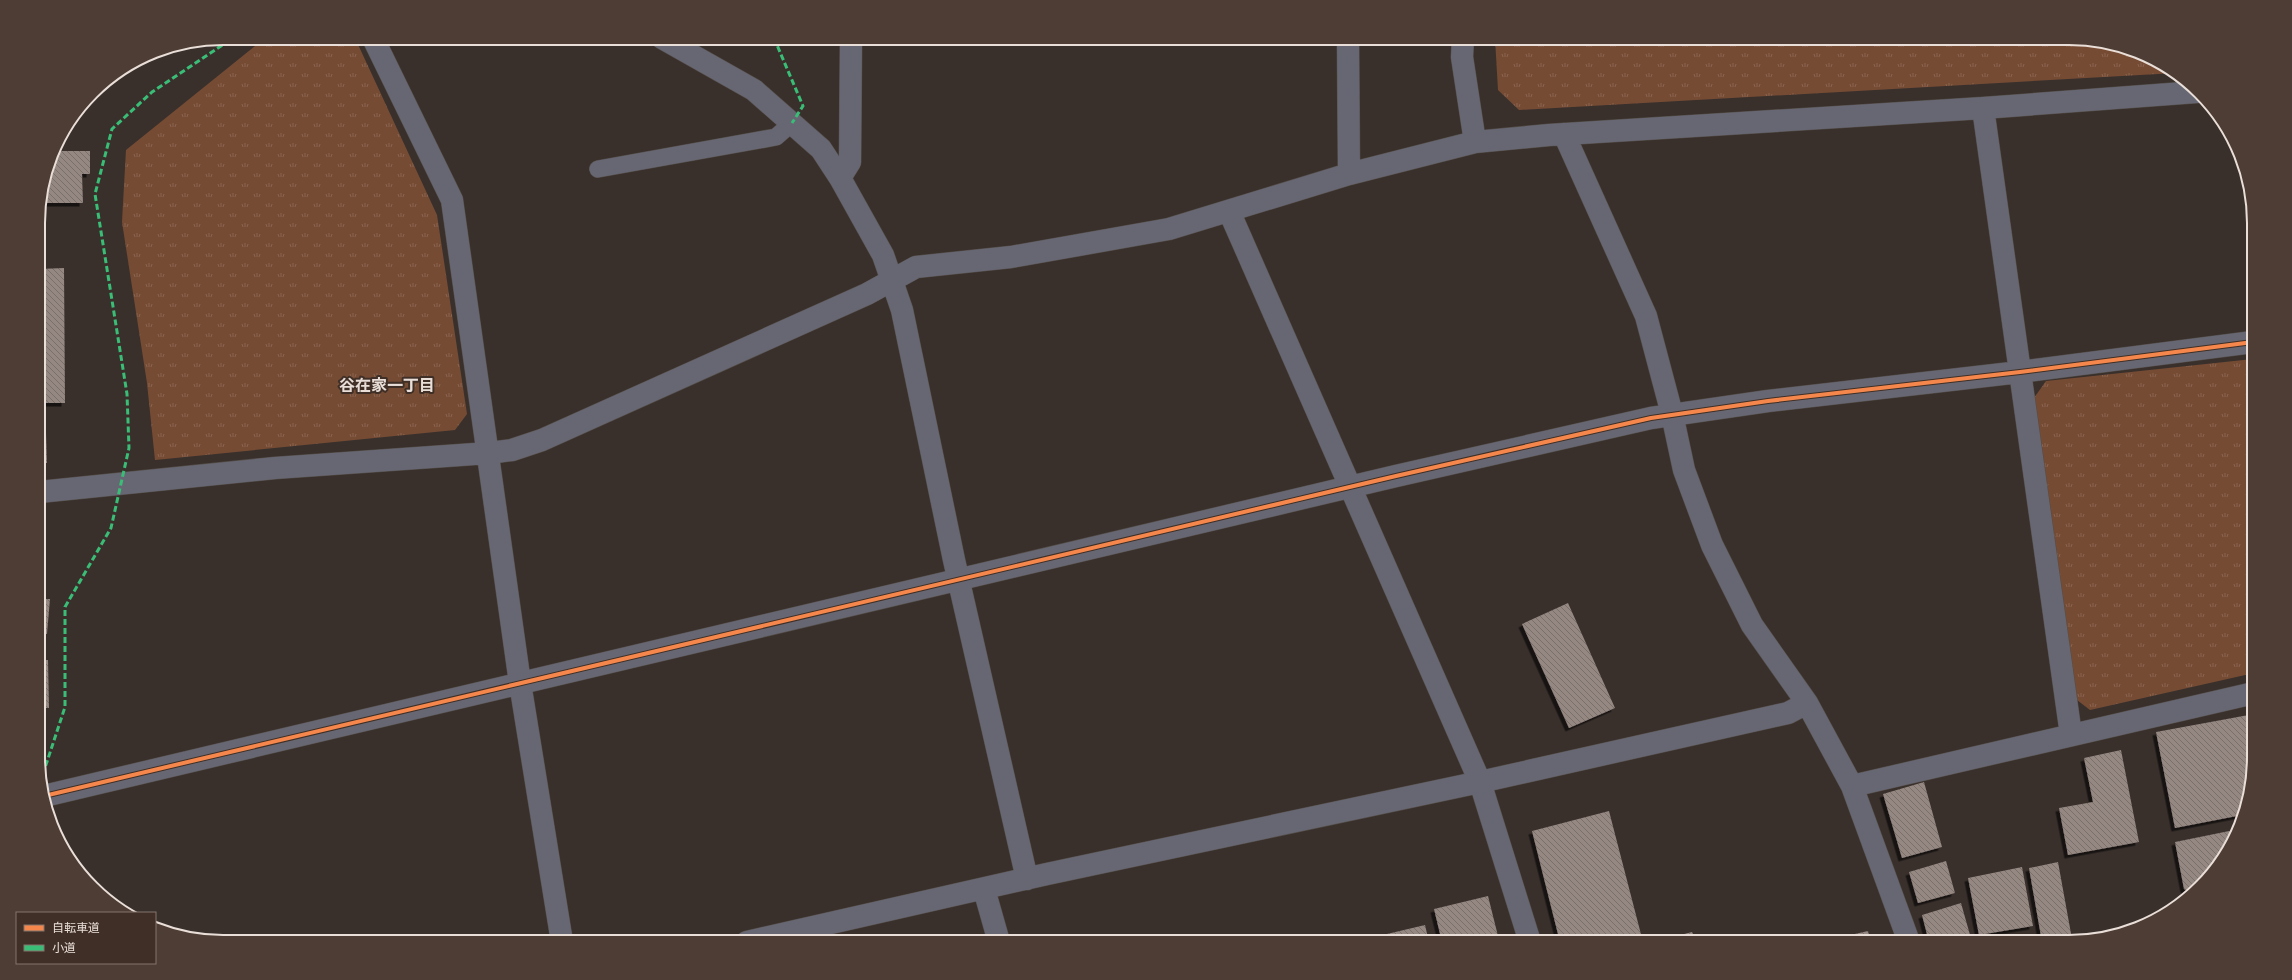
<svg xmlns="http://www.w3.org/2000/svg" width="2292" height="980" viewBox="0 0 2292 980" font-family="Figtree,'Noto Sans JP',sans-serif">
	<defs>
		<pattern id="grass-tufts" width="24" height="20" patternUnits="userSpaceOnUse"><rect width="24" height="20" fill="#764b33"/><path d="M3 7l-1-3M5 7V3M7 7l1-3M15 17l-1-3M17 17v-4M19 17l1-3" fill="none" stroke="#8a6450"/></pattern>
		<pattern id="building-back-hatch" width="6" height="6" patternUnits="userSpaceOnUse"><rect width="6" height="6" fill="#958781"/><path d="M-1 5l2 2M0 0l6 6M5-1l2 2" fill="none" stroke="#796f6b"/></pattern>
		<filter id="shadow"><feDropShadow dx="-3.5" dy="3.5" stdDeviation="0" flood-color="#0009"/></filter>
	</defs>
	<rect width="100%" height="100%" fill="#39302c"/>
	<path fill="url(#grass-tufts)" d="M265,38H355L437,215L467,414L455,430L155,460L147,383L122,222L126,150Z
		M1495,38H2069L2140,52L2176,73L1519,110L1498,90Z
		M2253,359L2254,673L2090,710L2077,700L2034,398L2046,381Z"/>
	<path fill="url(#building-back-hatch)" filter="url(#shadow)" d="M55,151H90V174H82L83,203H40Z
		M64,268L65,403H45L47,463H39V269Z
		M39,599H50L47,634H39Z
		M1568,603L1615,708L1569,728L1522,624Z
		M39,660H48L49,708H39Z
		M2254,714V757L2242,815L2175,828L2156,732Z
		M2121,750L2139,842L2068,855L2059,808L2093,802L2084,758Z
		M1924,782L1942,847L1902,858L1883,794Z
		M1609,811L1643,942H1560L1532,831Z
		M2239,829L2216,870L2192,894L2184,889L2175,842Z
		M1946,861L1955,893L1918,903L1909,872Z
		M2058,862L2072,939L2042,942L2029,868Z
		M2022,867L2033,926L1979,935L1968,878Z
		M1488,896L1498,936L1474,942H1442L1434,909Z
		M1961,903L1972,942H1929L1922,915Z
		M1425,925L1429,942H1371L1370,938Z
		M1868,931L1871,942H1824V941Z
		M1692,932L1697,942H1657V941Z"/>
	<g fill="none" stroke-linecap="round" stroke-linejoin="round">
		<g stroke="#544d48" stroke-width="18">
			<path id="service" d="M598,169L776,137L792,123"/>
		</g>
		<g stroke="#544d48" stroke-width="23">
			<path id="minor" d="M373,38L452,200L520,683L562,942
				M662,38L754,90L821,149L840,178L883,255L902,310L954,560L1027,879
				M1348,38L1349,174
				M1463,38L1462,57L1475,142
				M1983,108L2071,735
				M1564,134L1646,316L1672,414L1684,470L1712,545L1752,625L1807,703L1852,786L1909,942
				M840,178L850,162L851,38
				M1229,211L1480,782L1530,942
				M39,492L275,468L489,453L512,450L542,440L867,294L916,267L1011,257L1169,229L1349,174L1475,142L1549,135L1983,108L2197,92
				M1852,786L2254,693
				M44,796L1396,476L1651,418L1768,401L2020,372L2253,342
				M984,889L999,942
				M747,942L1047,874L1480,782L1788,713L1807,703"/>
		</g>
		<use href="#service" stroke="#676773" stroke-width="17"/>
		<use href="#minor" stroke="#676773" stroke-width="22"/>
		<path stroke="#3abd76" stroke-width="3" stroke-dasharray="6 3" stroke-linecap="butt" d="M774,38L803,106L792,123
			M40,783L65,707V607L111,528L129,448L127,394L95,194L112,129L152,92L233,38"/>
		<g stroke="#3f2f26" stroke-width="6">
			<path id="cycleway" d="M44,796L1396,476L1651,418L1768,401L2020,372L2253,342"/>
		</g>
		<use href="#cycleway" stroke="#f5874c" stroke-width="4"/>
	</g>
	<g text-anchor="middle" stroke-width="4" stroke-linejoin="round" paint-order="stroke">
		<g font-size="16" font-weight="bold" fill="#e9ded8" stroke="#3f2f26">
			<text x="387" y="391">谷在家一丁目</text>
		</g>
	</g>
	<path d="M0 0H2292V980H0ZM223 45H2069A178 178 0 0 1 2247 223V757A178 178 0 0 1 2069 935H223A178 178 0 0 1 45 757V223A178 178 0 0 1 223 45Z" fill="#4d3d34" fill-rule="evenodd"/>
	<path fill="none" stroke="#e9ded8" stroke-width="2" d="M223 45H2069A178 178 0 0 1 2247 223V757A178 178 0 0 1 2069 935H223A178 178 0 0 1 45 757V223A178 178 0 0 1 223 45Z"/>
	<rect x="16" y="912" width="140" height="52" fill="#3f2f26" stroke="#83756d"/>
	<rect x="24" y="925" width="20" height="6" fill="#f5874c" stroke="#83756d"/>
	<text x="52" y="932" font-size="12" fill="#e9ded8">自転車道</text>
	<rect x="24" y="945" width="20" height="6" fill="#3abd76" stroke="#83756d"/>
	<text x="52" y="952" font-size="12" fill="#e9ded8">小道</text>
</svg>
